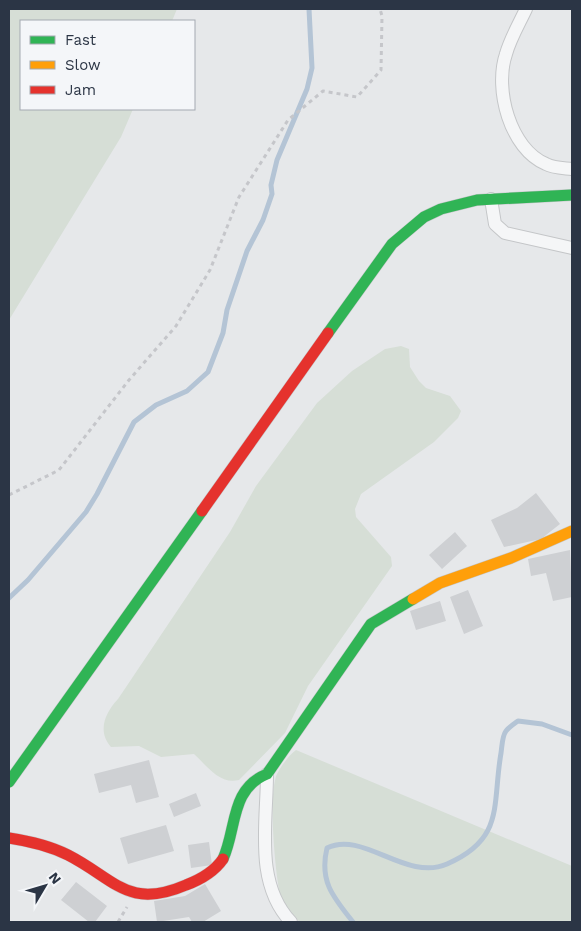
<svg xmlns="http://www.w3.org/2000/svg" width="581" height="931" viewBox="0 0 581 931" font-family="'Work Sans',sans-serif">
	<rect width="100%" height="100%" fill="#e6e8ea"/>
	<path fill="#d6ded6" d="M9,9H177L172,21H21V109H133L121,137L9,320Z
		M401,346L409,349L410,367L419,381L426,388L450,396L461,411L458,418L434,442L361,494L355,509L356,517L391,557L392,566L308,686L285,733L239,780C220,785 207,766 194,754L161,757L139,746L111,747C97,731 105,713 118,699L230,532L256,486L317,403L352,371L385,349Z
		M296,750L572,866V922H300C292,916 283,903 280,894C275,872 268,793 277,774C281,766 289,755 296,750Z"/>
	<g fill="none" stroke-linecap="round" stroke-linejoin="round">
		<path stroke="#b4c4d5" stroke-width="5" d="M9,598L28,580L86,512L97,494L134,422L156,405L187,391L208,372L223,333L227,310L247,251L263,220L272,194L271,185L277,160L307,89L312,68L309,9
			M353,922C333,897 319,881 327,848C363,830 406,882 447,864C505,839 492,805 501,753C502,747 502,736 506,731C509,727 514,724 518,721L542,724L572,735"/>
	</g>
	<path fill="#ced0d3" d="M536,493L560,524L541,539L504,547L491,520L517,508Z
		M455,532L467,546L442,569L429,555Z
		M570,550L572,597L553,601L546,573L531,576L528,559Z
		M468,590L483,626L464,634L450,597Z
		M440,601L446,621L416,630L410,611Z
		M149,760L159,797L136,803L131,785L99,793L94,774Z
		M196,793L201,806L174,817L169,804Z
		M166,825L174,851L128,864L120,838Z
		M209,842L212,865L191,868L188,845Z
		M76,882L107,906L95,922H89L61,900Z
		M205,884L221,911L203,922H192L189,917L157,922L154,901L185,896Z"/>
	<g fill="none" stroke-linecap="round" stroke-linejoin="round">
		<g stroke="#c4c6c8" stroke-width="14">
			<path id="street" d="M526,9C519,24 510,39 506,54C494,89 510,149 546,164C553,168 564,168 572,169
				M491,199L495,224L505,233L572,248
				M267,774C267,823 254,883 291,922"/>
		</g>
		<g stroke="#c4c6c8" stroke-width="12">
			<path id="fast" d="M328,333L392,244L424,217L441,209L477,200L572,195
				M9,782L202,511
				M223,859C237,828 230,789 267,774L371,624L413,599"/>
		</g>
		<g stroke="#c4c6c8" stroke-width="12">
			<path id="slow" d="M413,599L440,583L511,558L572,531"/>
		</g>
		<g stroke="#c4c6c8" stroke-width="12">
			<path id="jam" d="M202,511L328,333
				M9,838C29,841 50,846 68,855C115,879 128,910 186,885C202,879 214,872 223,859"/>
		</g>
		<path stroke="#c5c6ca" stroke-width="3" stroke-dasharray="4 4" stroke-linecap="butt" d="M9,495L59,470L129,380L176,326L210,270L239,197L288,120L323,91L357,97L381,70L382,16L380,9
			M118,922L127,907"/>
		<use href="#street" stroke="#f5f6f7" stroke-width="12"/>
		<use href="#fast" stroke="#30b455" stroke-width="11"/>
		<use href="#slow" stroke="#ff9f0a" stroke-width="11"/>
		<use href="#jam" stroke="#e5322d" stroke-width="11"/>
	</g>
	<rect width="581" height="931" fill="none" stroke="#2b3545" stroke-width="20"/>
	<rect x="20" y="20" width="175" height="90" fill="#f4f6f9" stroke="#a4a9b1"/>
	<rect x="30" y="36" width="25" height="8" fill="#30b455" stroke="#a4a9b1"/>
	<text x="65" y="45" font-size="15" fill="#2b3545">Fast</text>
	<rect x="30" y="61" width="25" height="8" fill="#ff9f0a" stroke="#a4a9b1"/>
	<text x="65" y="70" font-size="15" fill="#2b3545">Slow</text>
	<rect x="30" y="86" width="25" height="8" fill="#e5322d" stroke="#a4a9b1"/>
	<text x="65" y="95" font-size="15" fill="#2b3545">Jam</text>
	<g transform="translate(45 886) rotate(52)" stroke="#f4f6f9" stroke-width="4" paint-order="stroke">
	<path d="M0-4L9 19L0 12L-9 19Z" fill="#2b3545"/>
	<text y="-8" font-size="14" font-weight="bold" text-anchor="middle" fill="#2b3545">N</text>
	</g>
</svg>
